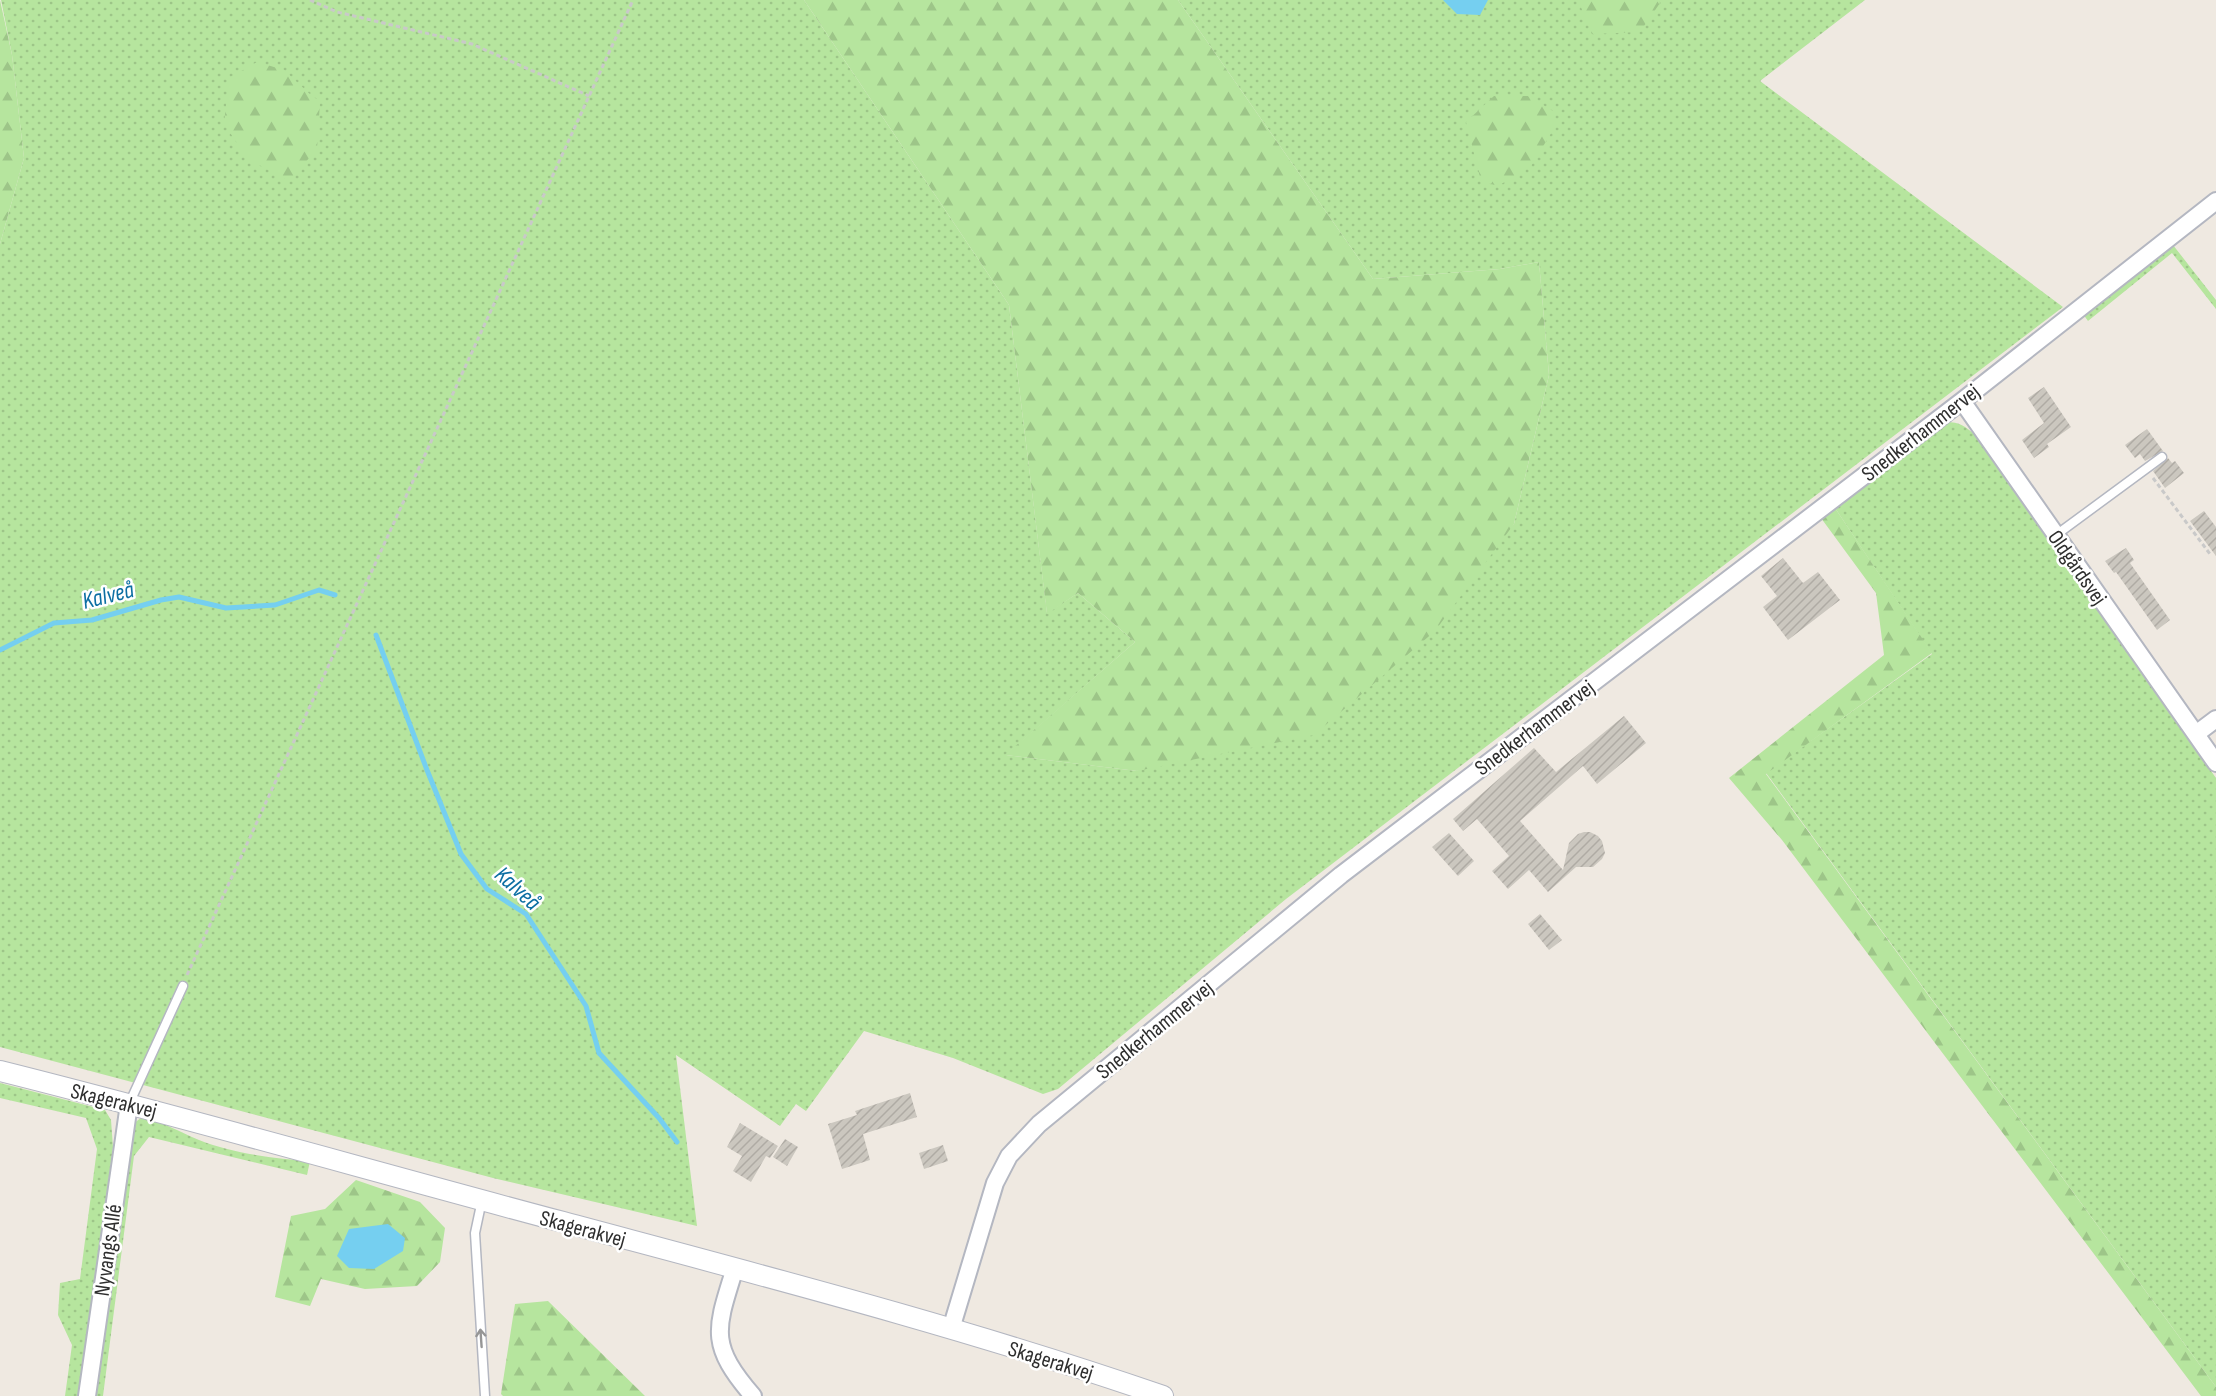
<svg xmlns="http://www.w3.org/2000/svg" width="2216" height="1396" viewBox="0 0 2216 1396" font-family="'Sofia Sans Condensed',sans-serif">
	<defs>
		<pattern id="grass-dots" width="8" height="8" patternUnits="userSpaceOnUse" patternTransform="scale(1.5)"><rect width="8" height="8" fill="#b6e59e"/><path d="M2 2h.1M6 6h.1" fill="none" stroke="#9dc588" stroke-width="1.8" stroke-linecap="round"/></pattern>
		<pattern id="forest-firs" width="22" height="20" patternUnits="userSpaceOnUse" patternTransform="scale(1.5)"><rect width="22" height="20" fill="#b6e59e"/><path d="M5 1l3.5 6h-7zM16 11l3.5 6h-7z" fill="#9dc588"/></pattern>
		<pattern id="building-hatch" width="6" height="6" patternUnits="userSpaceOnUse" patternTransform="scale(1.5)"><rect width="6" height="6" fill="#cbc7bf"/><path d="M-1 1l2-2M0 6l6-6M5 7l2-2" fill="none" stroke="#afaba4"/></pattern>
	</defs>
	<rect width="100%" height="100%" fill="#efe9e1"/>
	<path fill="url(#grass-dots)" d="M1,0H804L1009,305L1047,613L1078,593L1135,642L1006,755L1137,771L1514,524L1549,375L1539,262L1500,269L1373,279L1178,0H1865L1760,81L2063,307L1286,899L1058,1089L1043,1094L953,1058L864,1031L806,1111L796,1104L780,1126L676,1055L697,1226L493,1178L0,1047V244L24,158L12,55Z
		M2173,245L2216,300V309L2172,253L2088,321L2083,314Z
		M1946,422C1960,422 1965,426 1975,435L2216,778V1387L1766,773L1932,654L1835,508Z
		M0,1083L105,1110L111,1120L113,1147L79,1396H65L72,1345L58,1315L60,1283L80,1279L97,1149L86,1118L0,1098Z
		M142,1117C163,1122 180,1132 199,1140C231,1153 275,1159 310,1161L307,1175L149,1137L134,1156L103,1396H94L133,1124Z"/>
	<path fill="url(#forest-firs)" d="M0,0L12,55L24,158L0,244Z
		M804,0H1178L1373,279L1500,269L1539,262L1549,375L1514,524L1435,631L1314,735L1137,771L1005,755L1135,642L1078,593L1047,614L1009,305Z
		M1578,0H1659L1660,3L1640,32L1592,34Z
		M257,62L284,70L312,96L320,101L317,149L289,181L248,159L224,124L229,78Z
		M1494,96H1528L1553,111V130L1531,166L1498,186L1481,181L1466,122Z
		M1835,508L1932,653L1766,774L2216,1387V1396H2201L1782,840L1729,778L1884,655L1876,593L1821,518Z
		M356,1180L420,1202L445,1228L440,1262L417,1286L365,1289L321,1279L310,1306L275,1297L291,1216L325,1209Z
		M548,1301L645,1396H503L501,1394L515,1304Z"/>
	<path fill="#75cff0" d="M1443,0H1488L1480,15L1457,14Z
		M388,1224L405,1238L403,1251L374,1269L349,1268L337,1256L349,1229Z"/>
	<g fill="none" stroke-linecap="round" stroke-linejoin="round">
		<path stroke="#75cff0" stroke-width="5" d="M376,635L427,770L461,854L487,889L526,914L586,1006L599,1053L659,1118L677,1142
			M0,650L54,623L92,620L161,600L179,597L226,608L275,605L319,590L335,595"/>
	</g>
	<path fill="url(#building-hatch)" d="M2044,387L2071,427L2047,444L2049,447L2034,458L2022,440L2044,423L2028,398Z
		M2147,429L2163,451L2145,461L2140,454L2135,458L2125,445Z
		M2168,458L2172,463L2175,461L2184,473L2165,488L2153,471Z
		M2204,511L2216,527V556L2190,521Z
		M2126,548L2134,560L2130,563L2170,620L2157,630L2116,572L2114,573L2105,561Z
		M1783,558L1803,583L1818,572L1840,600L1788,640L1763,607L1777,596L1761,576Z
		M1624,716L1646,743L1597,784L1583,766L1520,821L1563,870L1569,843L1578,834L1584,832H1590L1598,836L1602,841L1605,853L1602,859L1593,867H1576L1548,892L1529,870L1508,889L1492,871L1509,856L1477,819L1463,831L1453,819L1534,748L1556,772Z
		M1449,833L1474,861L1458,876L1432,847Z
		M1540,914L1562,940L1549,950L1528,924Z
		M910,1093L917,1117L863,1134L870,1160L842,1169L828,1124L857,1115L855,1111Z
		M740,1123L778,1146L770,1158L766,1156L751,1182L733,1171L742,1156L727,1147Z
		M785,1139L798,1147L787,1166L773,1157Z
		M943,1145L948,1161L924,1169L919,1153Z"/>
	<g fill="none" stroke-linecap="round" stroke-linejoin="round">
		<g stroke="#b4b7c1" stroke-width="11">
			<path id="service" d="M2056,535L2162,457
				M129,1104L183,986
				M482,1200L475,1233L485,1396"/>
		</g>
		<g stroke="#b4b7c1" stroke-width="20">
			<path id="minor" d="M1962,401L2216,763
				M2196,734L2216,719
				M735,1268C716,1329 708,1344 753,1396
				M951,1329L995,1183L1009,1156L1039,1124L1341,875L1962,401L2216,201
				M87,1396L129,1104"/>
		</g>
		<g stroke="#b4b7c1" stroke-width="22">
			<path id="tertiary" d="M0,1071C188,1118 375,1172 563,1222C764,1276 966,1328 1163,1396"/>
		</g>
		<path stroke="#c9c9c9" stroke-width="3" stroke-dasharray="4.5 3" stroke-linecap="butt" d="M310,0L337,12L472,44L589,96
			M2153,478L2210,554
			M187,975L633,0"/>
		<use href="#service" stroke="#fff" stroke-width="8"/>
		<use href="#minor" stroke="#fff" stroke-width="16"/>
		<use href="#tertiary" stroke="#fff" stroke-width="20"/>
	</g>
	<defs><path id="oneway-shaft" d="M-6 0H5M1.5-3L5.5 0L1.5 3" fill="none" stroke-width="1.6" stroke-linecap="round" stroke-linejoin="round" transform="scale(1.5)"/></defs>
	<use stroke="#969696" href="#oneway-shaft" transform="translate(481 1338) rotate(-94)"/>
	<g text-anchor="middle" stroke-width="5" stroke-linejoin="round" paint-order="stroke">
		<g font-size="22" fill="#2e2e2e" stroke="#fff">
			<text transform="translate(1920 432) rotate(-38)" y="8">Snedkerhammervej</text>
			<text transform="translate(2078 567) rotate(55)" y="8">Oldgårdsvej</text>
			<text transform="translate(1534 727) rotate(-37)" y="8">Snedkerhammervej</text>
			<text transform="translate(1154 1029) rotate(-39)" y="8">Snedkerhammervej</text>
			<text transform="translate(114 1100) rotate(14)" y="8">Skagerakvej</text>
			<text transform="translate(583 1228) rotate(15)" y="8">Skagerakvej</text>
			<text transform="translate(107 1250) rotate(-82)" y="8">Nyvangs Allé</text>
			<text transform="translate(1051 1360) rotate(17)" y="8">Skagerakvej</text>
		</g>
		<g font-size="24" font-style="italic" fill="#0d6fa3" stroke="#fff">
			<text transform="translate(108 595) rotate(-14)" y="8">Kalveå</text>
			<text transform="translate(518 888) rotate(42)" y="8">Kalveå</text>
		</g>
	</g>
</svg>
